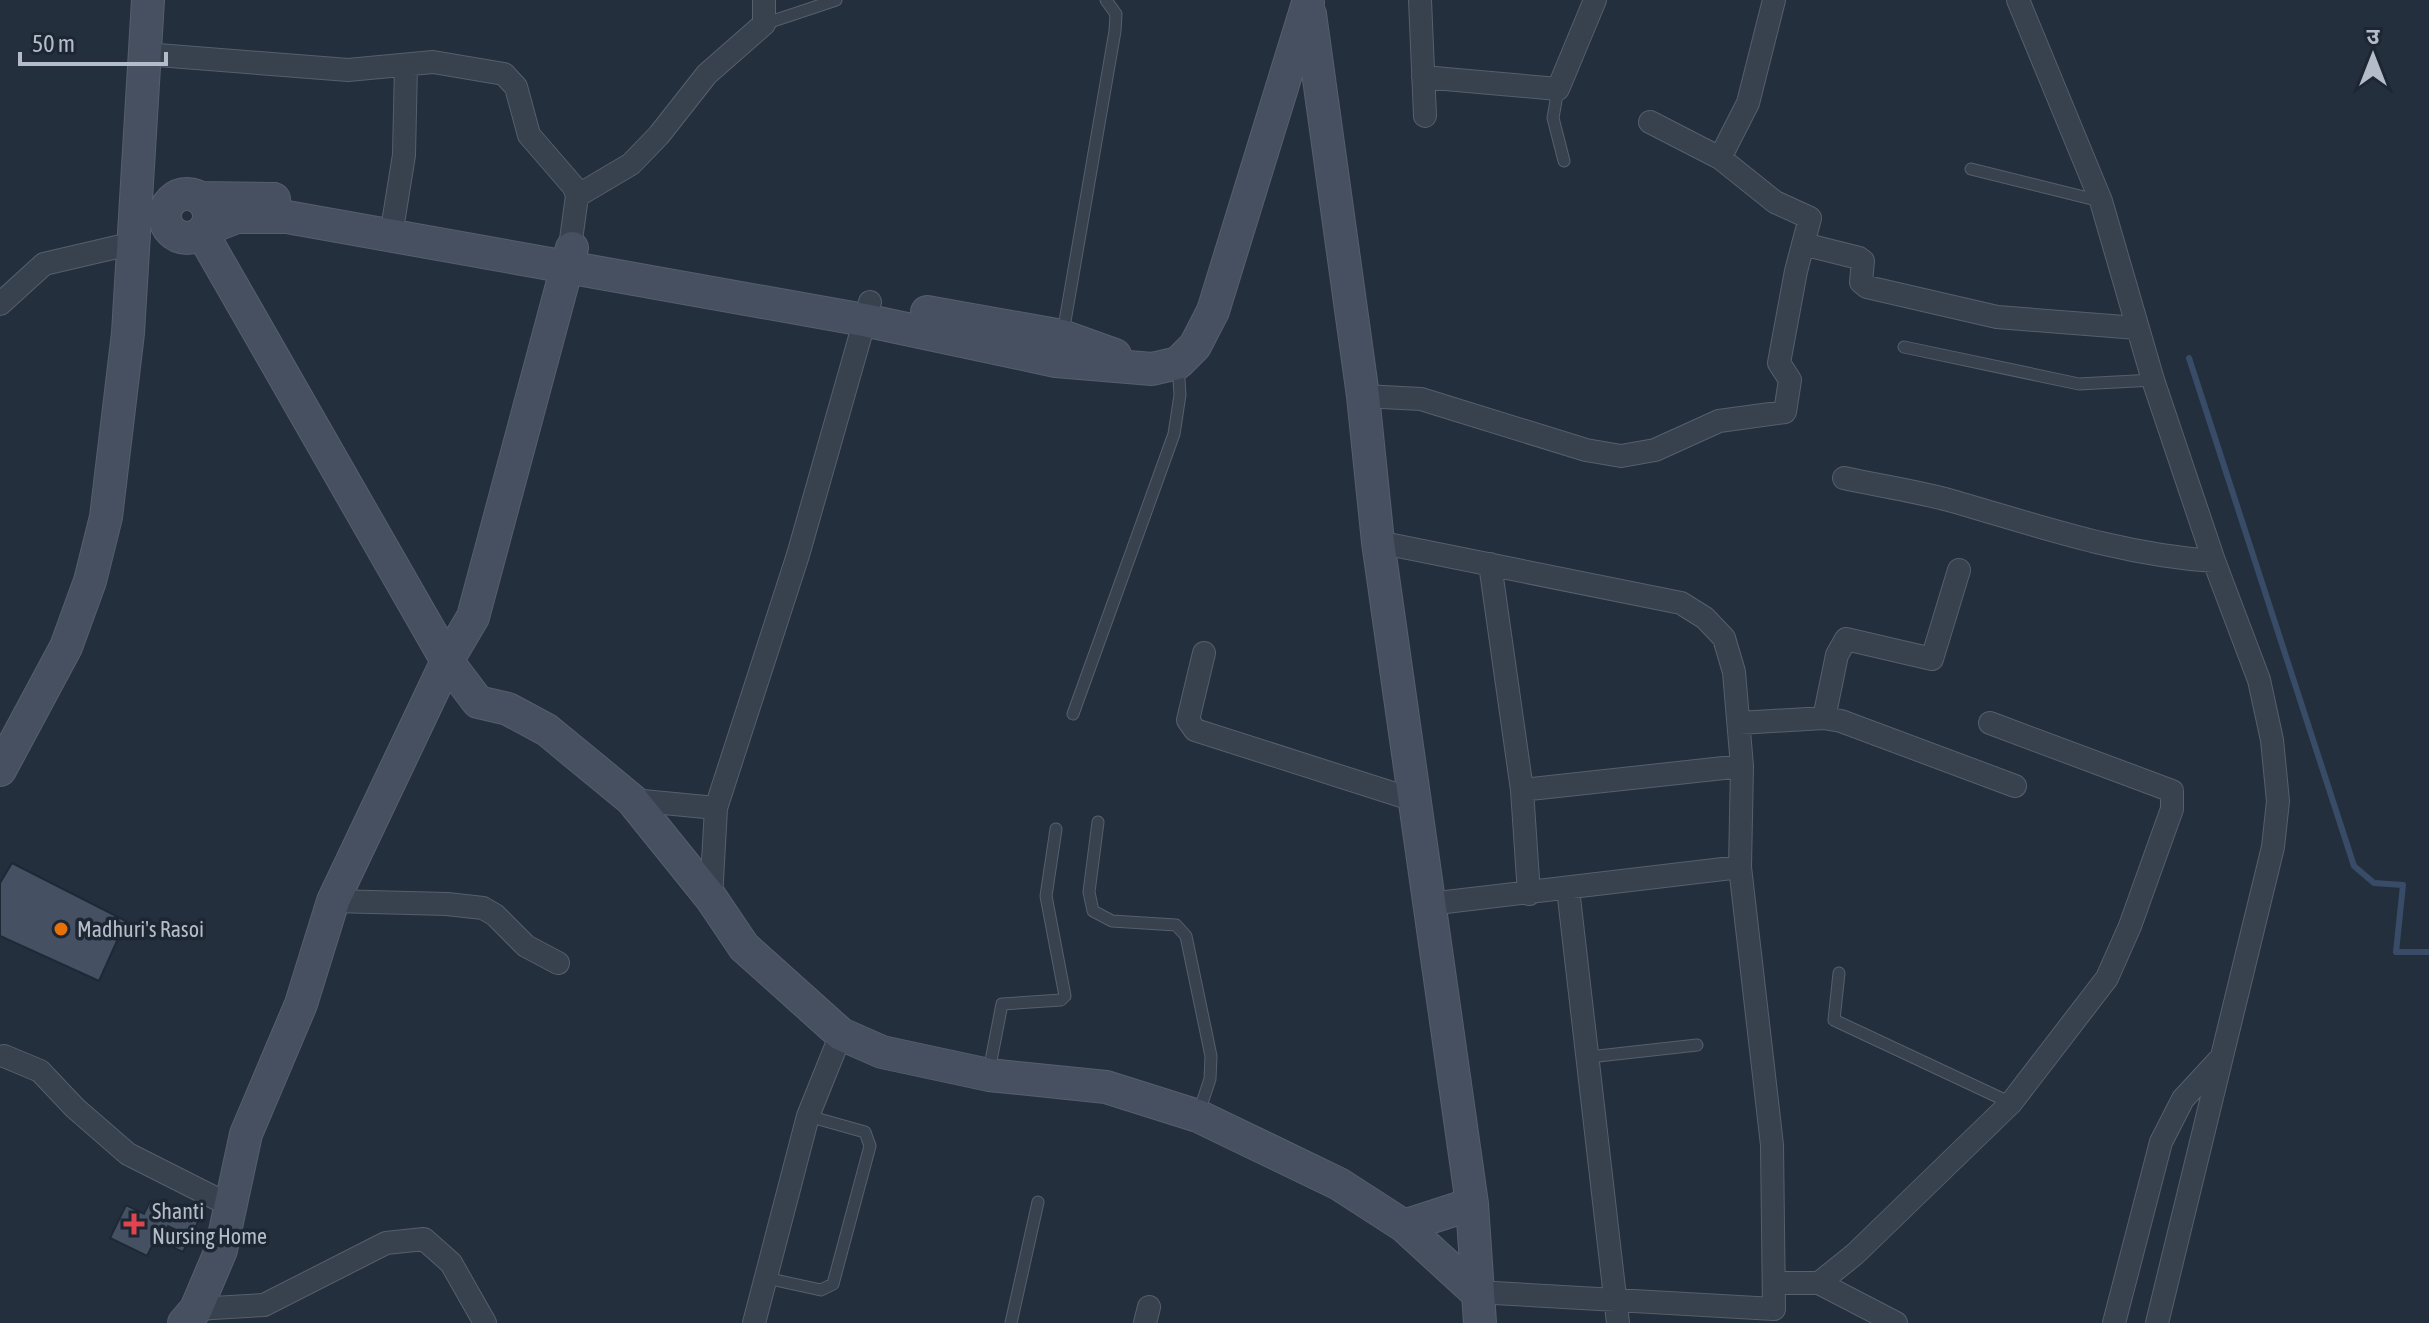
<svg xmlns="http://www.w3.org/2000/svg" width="2429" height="1323" viewBox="0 0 2429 1323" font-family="'Asap Condensed','Noto Sans Devanagari',sans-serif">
	<rect width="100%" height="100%" fill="#242f3e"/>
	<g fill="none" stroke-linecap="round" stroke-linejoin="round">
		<path stroke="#394c67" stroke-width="6" d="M2189,358L2354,866L2374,883L2403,885L2396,952H2429"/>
	</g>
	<path fill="#455162" stroke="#1f2835" stroke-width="2" d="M12,863L126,921L99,981L0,936V883Z
		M150,1201L160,1206L163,1201L178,1209L180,1205L201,1216L183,1252L174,1248L182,1233L168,1226L164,1234L159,1232L147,1256L110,1238L126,1205L144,1214Z"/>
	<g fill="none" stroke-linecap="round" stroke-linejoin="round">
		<g stroke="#565f6c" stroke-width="13">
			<path id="lane" d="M764,24L836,0
				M1558,89L1553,118L1564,161
				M1971,169L2100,201
				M1063,333L1115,31L1116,14L1106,0
				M1904,347L2079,384L2153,380
				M1073,714L1174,434L1180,395L1178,364
				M1098,822L1089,892L1093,911L1112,921L1176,925L1186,936L1211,1056L1210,1079L1198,1115
				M1839,973L1834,1020L2011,1103
				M1589,1057L1697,1045
				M989,1071L1002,1004L1061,1000L1065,996L1046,896L1056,829
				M766,1278L821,1290L833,1284L870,1146L865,1132L808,1116
				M1011,1323L1038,1202"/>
		</g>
		<g stroke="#565f6c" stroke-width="24">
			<path id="street" d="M1420,0L1425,116
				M2018,0L2101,201L2153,380L2214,561L2259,680L2272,740L2278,801L2273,847L2157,1323
				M145,54L348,70L433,62L504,74L516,87L529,135L574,187L577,196L570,247
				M1423,77L1558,89L1595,0
				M1720,158L1748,103L1774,0
				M577,196L631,164L659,135L707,74L764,24V0
				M394,217L404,155L406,65
				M1803,244L1859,258L1863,261L1861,282L1867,287L1997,317L2137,328
				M0,304L44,264L134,243
				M1363,396L1421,399L1586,450L1621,456L1655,450L1719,421L1785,412L1790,380L1779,363L1796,271L1810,218L1775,202L1720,158L1650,122
				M1844,478C1880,486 1917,491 1952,501C2039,526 2122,555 2214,561
				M1378,542L1681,603L1705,618L1724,638L1734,672L1742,766L1740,867L1772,1145L1774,1309L1476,1292
				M1490,564L1522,790L1529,894
				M1204,653L1188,720L1195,730L1414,800
				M1824,718L1837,655L1846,639L1932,659L1959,570
				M1739,723L1824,718L1841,721L2015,786
				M1522,790L1742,766
				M632,800L716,808
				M1568,889L1618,1323
				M711,898L716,808L798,555L870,302
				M333,901L447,904L483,908L495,915L526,946L558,963
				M1429,904L1740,867
				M4,1056L40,1071L75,1108L128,1154L231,1206
				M1774,1283H1819L1855,1254L2011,1103L2107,978L2130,926L2172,809V791L1990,723
				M1819,1283L1896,1323
				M196,1309L264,1305L386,1243L424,1239L451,1263L485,1323
				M754,1323L808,1116L841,1034
				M1145,1323L1149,1307
				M2114,1323L2161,1142L2183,1099L2221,1058"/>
		</g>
		<g stroke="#565f6c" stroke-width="34">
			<path id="secondary" d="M1310,14L1363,396L1378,542L1472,1204L1480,1323
				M165 216a22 22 0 1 1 44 0a22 22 0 1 1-44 0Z
				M199,198L274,199
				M206,229L237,217H287L864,320L1056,361L1152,369L1178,363L1195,346L1213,311L1308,3
				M202,233L447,661L478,702L508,709L547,730L632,800L711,898L744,947L841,1034L882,1052L989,1075L1106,1087L1198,1116L1339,1184L1404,1226L1476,1292
				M927,312L1062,336L1115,355
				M0,770L66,647L90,581L106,517L128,333L148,0
				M1404,1226L1472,1204
				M184,1323L196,1309L221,1250L246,1134L301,1004L333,901L447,661L473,617L572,248"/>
		</g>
		<use href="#lane" stroke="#38414e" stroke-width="11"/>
		<use href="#street" stroke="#38414e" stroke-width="22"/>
		<use href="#secondary" stroke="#465061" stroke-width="32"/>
	</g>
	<circle fill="#e8710a" stroke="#1d2633" stroke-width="3" cx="61" cy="929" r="8"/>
	<path fill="#e0444e" stroke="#1d2633" stroke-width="3" d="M130 1212h8v8h8v8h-8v8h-8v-8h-8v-8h8z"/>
	<g text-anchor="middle" stroke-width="7" stroke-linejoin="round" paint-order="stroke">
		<g font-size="22" fill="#b4bcc9" stroke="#1d2633" text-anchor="start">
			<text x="77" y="937">Madhuri's Rasoi</text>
			<text x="152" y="1219">Shanti<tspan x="152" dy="25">Nursing Home</tspan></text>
		</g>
	</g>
	<g transform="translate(2373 56)" stroke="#1d2633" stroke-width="6" paint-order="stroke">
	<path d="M0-6L14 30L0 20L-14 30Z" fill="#b4bcc9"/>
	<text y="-12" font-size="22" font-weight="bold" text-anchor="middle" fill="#b4bcc9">उ</text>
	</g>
	<path d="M20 52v12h146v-12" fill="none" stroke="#b4bcc9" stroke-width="4"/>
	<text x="32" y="52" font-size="24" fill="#b4bcc9" stroke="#1d2633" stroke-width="6" paint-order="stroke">50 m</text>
</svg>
